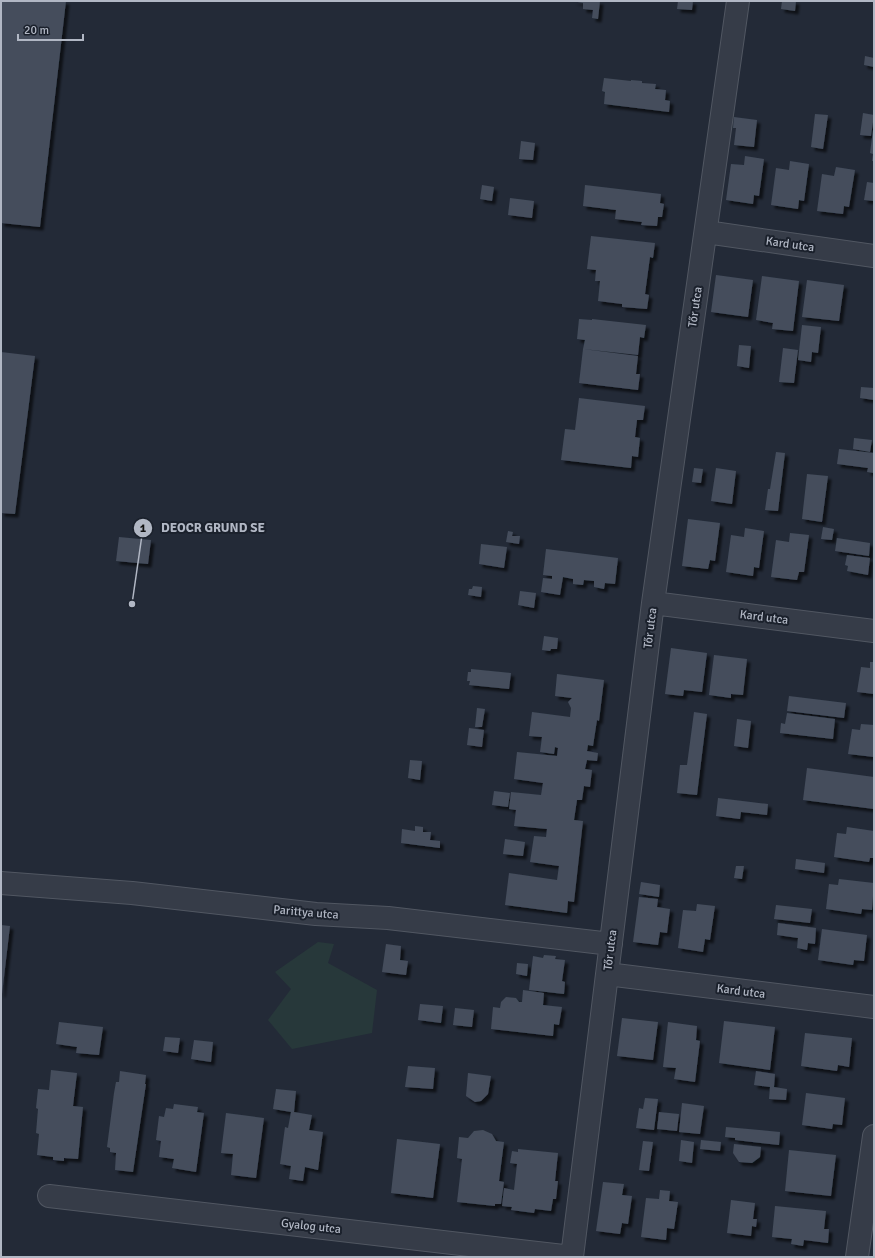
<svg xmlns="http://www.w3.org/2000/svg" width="875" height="1258" viewBox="0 0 875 1258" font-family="Signika,sans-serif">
	<defs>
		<filter id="shadow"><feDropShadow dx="3.5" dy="3.5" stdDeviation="1" flood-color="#0009"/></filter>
	</defs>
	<rect width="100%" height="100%" fill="#232a37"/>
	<path fill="#27383a" d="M318,942L334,944L328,963L377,990L372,1033L292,1049L268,1020L291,989L275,972Z"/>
	<path fill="#444d5c" filter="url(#shadow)" d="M1,1H66L40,227L1,223Z
		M572,1H600L598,19L592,18L593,10L583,9V3Z
		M678,1H693L692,10L677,9Z
		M782,1H796L795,11L781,9Z
		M865,56L874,58V67L864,65Z
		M604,78L631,81V80L642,81V83L656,84L655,89L666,90L665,100L670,101L669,112L604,104L605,92L602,91Z
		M863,113L874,115L871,136L860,135Z
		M815,114L828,115L823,149L811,147Z
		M734,117L757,120L754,147L734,145L736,128H733Z
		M873,130H874V161H872L873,154L870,153Z
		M521,141L535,143L533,160L519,159Z
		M745,156L764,159L759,196L754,195L753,204L726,200L731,164L744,165Z
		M790,161L809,164L804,201L799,200L798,209L771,205L776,168L789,170Z
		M836,167L855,170L849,207L844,206L843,214L817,211L822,174L834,176Z
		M867,182L874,183V201L864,200Z
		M482,185L494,187L492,201L480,199Z
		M585,185L661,194L660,203L664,204L662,217H658L657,226L641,225L642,222L615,219L616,210L583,206Z
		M510,198L534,201L532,218L508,215Z
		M591,236L655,243L653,258L650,257L645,294L649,295L647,309L622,307V304L598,301L600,281H595L596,270L587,269Z
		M716,275L753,280L748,317L711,312Z
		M762,276L799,281L793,331L772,329L773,323L756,320Z
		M807,280L844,285L839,321L802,317Z
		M579,319L592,320V319L646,325L644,338L640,337L638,355L583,349L585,340L577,339Z
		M802,325L821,327L818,353L812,352L811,362L798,360Z
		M739,345L751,346L749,368L737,366Z
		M783,348L798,350L794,383L779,382Z
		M583,349L638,356L636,374H640L638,390L579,383Z
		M1,352L35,356L15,514L1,513Z
		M861,387L874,388V400L860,398Z
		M579,398L645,406L643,420H637L635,437L640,438L638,457L632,456L631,468L561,460L565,429L575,430Z
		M854,438L872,440L870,452L853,449Z
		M839,449L874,453V473L867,472L868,468L837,464Z
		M776,452L785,453L778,511L765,510L768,489H770Z
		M694,468L703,469L701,483L692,482Z
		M716,468L736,471L732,504L711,501Z
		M807,474L828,476L822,522L802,519Z
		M688,519L720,523L715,561L710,560L708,569L682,566Z
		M823,527L834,529L832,540L821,539Z
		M745,528L764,531L759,568L754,567L753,576L726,572L731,535L744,537Z
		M508,531L513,532L512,536H520L519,544L506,542Z
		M790,533L809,535L804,572H799L797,580L771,577L776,540L789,542Z
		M119,537L151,540L148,564L116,561Z
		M837,538L870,543L869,556L835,551Z
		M481,544L507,547L504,568L479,564Z
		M546,549L618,558L615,584L605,583L604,589L594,587V581L584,580L583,585L573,584V579L563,577L560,595L541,592L543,578L552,579V576L543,575Z
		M847,555L870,558L868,575L847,571L848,566L845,565Z
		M473,586L482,587L481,597L468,595L469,589H472Z
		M520,591L536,593L534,608L518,605Z
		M544,636L558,638L557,649H551L550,651L542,650Z
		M671,648L707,653L702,692L684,690L683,696L665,694Z
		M714,655L747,659L743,695L731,694V698L709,695Z
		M870,662H874V694L857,692L861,667L870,668Z
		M471,669L511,673L509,689L469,685L470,681H467L468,672H471Z
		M557,674L604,680L599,721L597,720L593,746L588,745L587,751L598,753L597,761L587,760L585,769L592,770L590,787L584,786L582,800H577L574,820L583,821L574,902L568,901L567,913L505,905L509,873L557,880L559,866L530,862L534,836L546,837L547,829L514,826L516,810L509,809L511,792L541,795L543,783L514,779L517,752L557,756L558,748L555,747L554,754L540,752L542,737L529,736L532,712L570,717L571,708L568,702L572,698L555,696Z
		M789,696L846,703L844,718L787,711Z
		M477,708L485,709L482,727H475Z
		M694,712L707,714L697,795L677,793L680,765H687Z
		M787,713L835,719L833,739L780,733L781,723L785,724Z
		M737,719L751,721L748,748L734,746Z
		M861,724L874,725V757L848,754L852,729L860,730Z
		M469,728L484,730L482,747L467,745Z
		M410,760L422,761L420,780L408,778Z
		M807,768L874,777V809L803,800Z
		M494,791L510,793L508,807L492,805Z
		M718,798L768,804L767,815L741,812L740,819L716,816Z
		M415,826L423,827V832H431L430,840L440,841V848L401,843L402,829L415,831Z
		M847,827L874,831V858H870L869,862L834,857L837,833L846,834Z
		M505,839L525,842L523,856L503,854Z
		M796,859L825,863L824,873L795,869Z
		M736,866H744L742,879L734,878Z
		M839,879L874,883L872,910L862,909L861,914L826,909L829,884L838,885Z
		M641,882L660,885L659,897L639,894Z
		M639,897L658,899L657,907L670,909L667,933L660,932L658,945L633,942Z
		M697,904L715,906L710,940L705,939L703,952L678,948L683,910L696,911Z
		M776,905L812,909L810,923L774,919Z
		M778,923L816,928L815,944L808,943L807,950L797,948L798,938L777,935Z
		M1,925L10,926L2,994H1Z
		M822,929L867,935L864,961L854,960L853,965L818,960Z
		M386,944L401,946L400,960L408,961L406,975L382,972Z
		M544,955L556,956L555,959L565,960L562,981L565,982L564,994L529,990L533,956L543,958Z
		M517,963L528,964L527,976L516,974Z
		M523,990L544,993L543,1005L562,1007L559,1025L554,1024L553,1036L491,1029L493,1007L500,1008L501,1002L506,997L516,998L519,1002H522Z
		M420,1004L443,1006L441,1023L418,1020Z
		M455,1008L474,1010L472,1027L453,1025Z
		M622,1018L658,1022L653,1060L617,1056Z
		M724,1021L775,1027L770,1070L719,1063Z
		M59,1022L103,1027L99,1055L76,1053L77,1047L56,1044Z
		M668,1022L697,1026L696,1040L700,1041L695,1082L674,1079L676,1068L663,1067Z
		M805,1033L852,1038L849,1067L838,1065L837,1071L801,1066Z
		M165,1037L180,1038L178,1053L163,1051Z
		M194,1040L213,1042L211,1062L191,1059Z
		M408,1066L435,1068L433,1089L405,1087Z
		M51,1070L77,1073L73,1106L83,1107L78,1159L64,1158V1161L53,1160V1157L37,1155L39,1134L36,1133L38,1109L36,1108L38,1089L49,1090Z
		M120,1071L146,1075L145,1084H146L133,1172L115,1170L116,1153L110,1152V1148L107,1147L114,1093L116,1082H119Z
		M756,1071L775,1074L774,1087L787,1089L786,1100L769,1099L770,1087L754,1085Z
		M468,1073L491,1076L488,1094L481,1101L475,1102L466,1096Z
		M276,1089L296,1091L294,1112L312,1115L309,1130L323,1132L318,1170L305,1167L303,1181L289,1179L291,1166L280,1164L285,1127L288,1128L291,1112L273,1109Z
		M806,1093L845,1098L842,1125L833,1124L832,1129L802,1125Z
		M645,1098L658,1099L654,1130L636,1128L639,1108L643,1109Z
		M682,1103L704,1106L700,1134L679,1132Z
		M174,1104L198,1107L197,1112L204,1113L196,1172L172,1168L174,1159L159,1157L161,1141L156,1140L159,1116L164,1117L166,1108L173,1109Z
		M659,1112L679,1114L677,1131L657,1129Z
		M226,1113L264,1118L256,1178L231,1175L233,1154L221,1153Z
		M726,1127L780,1132L779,1145L735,1140V1138L725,1137Z
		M483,1130L492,1134L496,1141L504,1142L499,1181L504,1182L501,1204H495V1206L457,1202L462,1159L457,1158L459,1137L468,1138L474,1131Z
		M397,1139L440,1144L433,1198L391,1193Z
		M681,1140L694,1142L692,1163L679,1161Z
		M701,1140L721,1142L720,1151L700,1149Z
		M643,1141L653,1142L649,1171L639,1170Z
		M734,1144L761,1147L760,1157L752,1163L739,1162L733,1153Z
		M518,1149L558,1153L555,1181H558L556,1199H553L551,1211L535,1209L534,1213L511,1210L512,1207L502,1206L504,1188L514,1190L517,1164L510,1163L512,1151L518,1152Z
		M789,1150L836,1155L831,1196L785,1191Z
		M603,1182L624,1184L622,1195L632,1196L628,1224L622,1223L620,1234L596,1231Z
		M660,1190L670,1191L669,1201L678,1202L674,1229L667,1228L666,1240L641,1237L646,1198L659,1199Z
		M731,1200L755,1203L753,1219H757L756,1227L752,1226L751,1236L727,1233Z
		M775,1206L826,1211L824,1229H829L828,1243L804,1240L803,1246L791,1244L792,1239L772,1237Z"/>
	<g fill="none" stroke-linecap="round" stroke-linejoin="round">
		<g stroke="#515762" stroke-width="24">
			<path id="street" d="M706,232L874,256
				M653,603L874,631
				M1,883L132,893L316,914L388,918L611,944
				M607,974L874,1007
				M49,1196L572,1257
				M572,1257L653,603L738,1
				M857,1257L874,1136"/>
		</g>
		<use href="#street" stroke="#363c48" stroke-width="22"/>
	</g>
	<g text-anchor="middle" stroke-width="4" stroke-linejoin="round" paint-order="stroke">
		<g font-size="12" fill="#b1b7c4" stroke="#1b212c">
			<text transform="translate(790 244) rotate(8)" y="4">Kard utca</text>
			<text transform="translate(695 307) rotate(-82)" y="4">Tőr utca</text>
			<text transform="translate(764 617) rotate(7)" y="4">Kard utca</text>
			<text transform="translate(650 628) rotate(-83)" y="4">Tőr utca</text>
			<text transform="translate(306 912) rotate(5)" y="4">Parittya utca</text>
			<text transform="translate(610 950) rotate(-83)" y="4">Tőr utca</text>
			<text transform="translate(741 991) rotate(7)" y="4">Kard utca</text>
			<text transform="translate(311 1226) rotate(6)" y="4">Gyalog utca</text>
		</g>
	</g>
	<path fill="none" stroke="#b1b7c4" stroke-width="1.5" d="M132 604L143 528"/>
	<g fill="#b1b7c4" stroke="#1b212c" stroke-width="1.5">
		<circle cx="132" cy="604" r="4"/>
		<circle cx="143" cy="528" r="10"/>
	</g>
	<g font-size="12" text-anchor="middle" font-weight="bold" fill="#111">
		<text x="143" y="532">1</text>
	</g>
	<g font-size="13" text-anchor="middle" font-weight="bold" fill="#b1b7c4" stroke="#1b212c" stroke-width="4" stroke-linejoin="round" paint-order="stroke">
		<text x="213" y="532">DEOCR GRUND SE</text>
	</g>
	<rect width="875" height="1258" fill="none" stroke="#b1b7c4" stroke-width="4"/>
	<path d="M18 34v6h65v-6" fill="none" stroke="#b1b7c4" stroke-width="2"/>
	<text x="24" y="34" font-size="12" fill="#b1b7c4" stroke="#1b212c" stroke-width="3" paint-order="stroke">20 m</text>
</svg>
